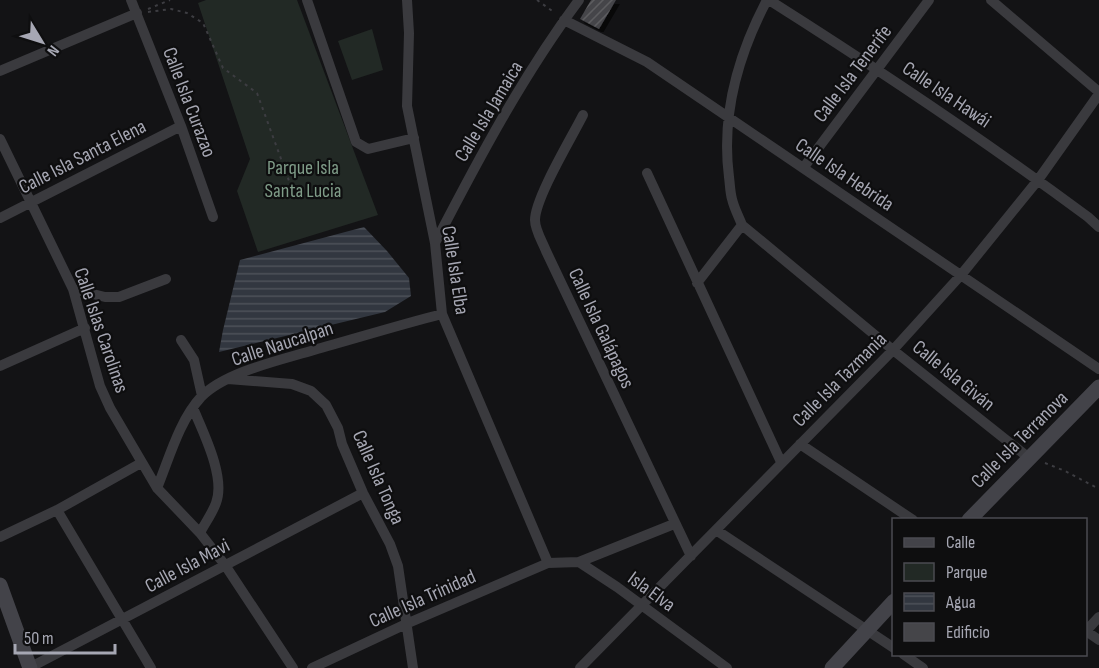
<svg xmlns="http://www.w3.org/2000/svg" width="1099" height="668" viewBox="0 0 1099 668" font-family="'Sofia Sans Condensed',sans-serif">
	<defs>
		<pattern id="water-rules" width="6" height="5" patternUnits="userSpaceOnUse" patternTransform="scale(1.5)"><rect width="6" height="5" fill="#323740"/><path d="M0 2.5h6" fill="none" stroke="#4d5159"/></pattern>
		<pattern id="building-hatch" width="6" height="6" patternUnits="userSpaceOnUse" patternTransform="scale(1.5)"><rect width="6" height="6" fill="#454549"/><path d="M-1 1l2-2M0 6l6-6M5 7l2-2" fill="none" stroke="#5d5d61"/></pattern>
		<filter id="shadow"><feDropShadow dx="4" dy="4" stdDeviation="0" flood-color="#0009"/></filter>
	</defs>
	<rect width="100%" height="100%" fill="#131315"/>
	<path fill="#222925" d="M206,0H297L378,215L258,252L237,191L250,159L198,3Z
		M372,29L383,70L352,80L338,41Z"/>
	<path fill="url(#water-rules)" d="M364,227L387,251L409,278L411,296L385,312L219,352L223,330L240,260Z"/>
	<path fill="url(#building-hatch)" filter="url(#shadow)" d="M591,0H616L599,29L580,19Z"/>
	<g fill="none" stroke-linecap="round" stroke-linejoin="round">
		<path stroke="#3d3d42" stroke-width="2" stroke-dasharray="3 4.5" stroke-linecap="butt" d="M537,0L555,13
			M148,9L170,0
			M148,12L171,9L187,13L203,23L223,68L257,93L292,189
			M1045,463L1065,471L1099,489"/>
		<path stroke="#3a3a3e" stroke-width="10" d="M131,0L181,126L213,217
			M307,0L356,142L368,149L414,138
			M407,0L409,33L407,106L435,243L442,314L548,563
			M769,0C878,69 984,140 1088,217L1099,227
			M991,0L1099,92
			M564,20L647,62L1099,369
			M0,71L137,13
			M583,115C572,137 535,198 535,220C535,230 542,241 546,251L691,556
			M0,139L73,289L100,386L110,408L157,488L200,533L225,565L293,668
			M804,167L929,0
			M647,173L781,462
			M0,218L181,126
			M742,225L893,350L1029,458
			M435,243C478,160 523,75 579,0
			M697,283L742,225C739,217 734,208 732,199C730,192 730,184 729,177C721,115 738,55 767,0
			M73,289L105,297H119L166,279
			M181,340L194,360L202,396
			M0,366L85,328
			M228,379L292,384L311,391L326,405L338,428L342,444L363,493L390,544L398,566L413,668
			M193,408C203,432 226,477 216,503C212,514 205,523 200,533
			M800,444L913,520
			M157,488C169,459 179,421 201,397C225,372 281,360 314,350C357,338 399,325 442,314
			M57,510L151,668
			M716,530L894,648
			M0,537L57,510L141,463
			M579,562L674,524
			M1099,617L1086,631L1099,640
			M903,654L923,668
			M29,668L363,493
			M312,668L406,624L548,563L579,562L617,587L727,668
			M580,668L893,350L961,275L1038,180L1099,94"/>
		<path stroke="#434349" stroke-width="15" d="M969,520L1099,387
			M0,585L30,668
			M832,668L894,601"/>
	</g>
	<g text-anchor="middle" stroke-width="4.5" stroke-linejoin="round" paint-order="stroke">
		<g font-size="20" fill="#a6a7b3" stroke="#0e0e0f">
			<text transform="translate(852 73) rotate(-53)" y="7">Calle Isla Tenerife</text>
			<text transform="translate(947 94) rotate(34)" y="7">Calle Isla Hawái</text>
			<text transform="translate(190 102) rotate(69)" y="7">Calle Isla Curazao</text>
			<text transform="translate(488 111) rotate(-59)" y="7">Calle Isla Jamaica</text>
			<text transform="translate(82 156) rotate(-27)" y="7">Calle Isla Santa Elena</text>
			<text transform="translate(845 174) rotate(34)" y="7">Calle Isla Hebrida</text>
			<text transform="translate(456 270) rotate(81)" y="7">Calle Isla Elba</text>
			<text transform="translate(602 328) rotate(65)" y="7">Calle Isla Galápagos</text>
			<text transform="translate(102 330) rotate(71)" y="7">Calle Islas Carolinas</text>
			<text transform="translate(282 343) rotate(-18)" y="7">Calle Naucalpan</text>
			<text transform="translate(954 375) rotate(39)" y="7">Calle Isla Giván</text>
			<text transform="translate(839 379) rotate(-45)" y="7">Calle Isla Tazmania</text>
			<text transform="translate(1019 439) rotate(-45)" y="7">Calle Isla Terranova</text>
			<text transform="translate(379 477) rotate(66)" y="7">Calle Isla Tonga</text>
			<text transform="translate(187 565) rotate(-28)" y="7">Calle Isla Mavi</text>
			<text transform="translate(652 591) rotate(36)" y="7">Isla Elva</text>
			<text transform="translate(422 598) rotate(-24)" y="7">Calle Isla Trinidad</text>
		</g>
		<g font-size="20" fill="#7f9c88" stroke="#0e0e0f">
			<text x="303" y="174">Parque Isla<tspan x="303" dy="23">Santa Lucia</tspan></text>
		</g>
	</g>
	<rect x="892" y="518" width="195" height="138" fill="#0e0e0f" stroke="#4b4b51" stroke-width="1.5"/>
	<rect x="904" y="538" width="30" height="9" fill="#434349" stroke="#4b4b51" stroke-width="1.5"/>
	<text x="946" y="548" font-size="18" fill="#a6a7b3">Calle</text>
	<rect x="904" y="563" width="30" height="18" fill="#222925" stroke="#4b4b51" stroke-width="1.5"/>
	<text x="946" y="578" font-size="18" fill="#a6a7b3">Parque</text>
	<rect x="904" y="593" width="30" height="18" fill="url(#water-rules)" stroke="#4b4b51" stroke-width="1.5"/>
	<text x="946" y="608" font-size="18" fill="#a6a7b3">Agua</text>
	<rect x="904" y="623" width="30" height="18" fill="#454549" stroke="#4b4b51" stroke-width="1.5"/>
	<text x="946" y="638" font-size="18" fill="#a6a7b3">Edificio</text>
	<g transform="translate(42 42) rotate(128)" stroke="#0e0e0f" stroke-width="4.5" paint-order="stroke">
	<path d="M0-4.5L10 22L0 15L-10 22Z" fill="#a6a7b3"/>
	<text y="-9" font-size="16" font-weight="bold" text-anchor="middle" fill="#a6a7b3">N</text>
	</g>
	<path d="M15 644v9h100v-9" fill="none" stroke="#a6a7b3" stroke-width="3"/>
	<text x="24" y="644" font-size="18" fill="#a6a7b3" stroke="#0e0e0f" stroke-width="4.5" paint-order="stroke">50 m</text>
</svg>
